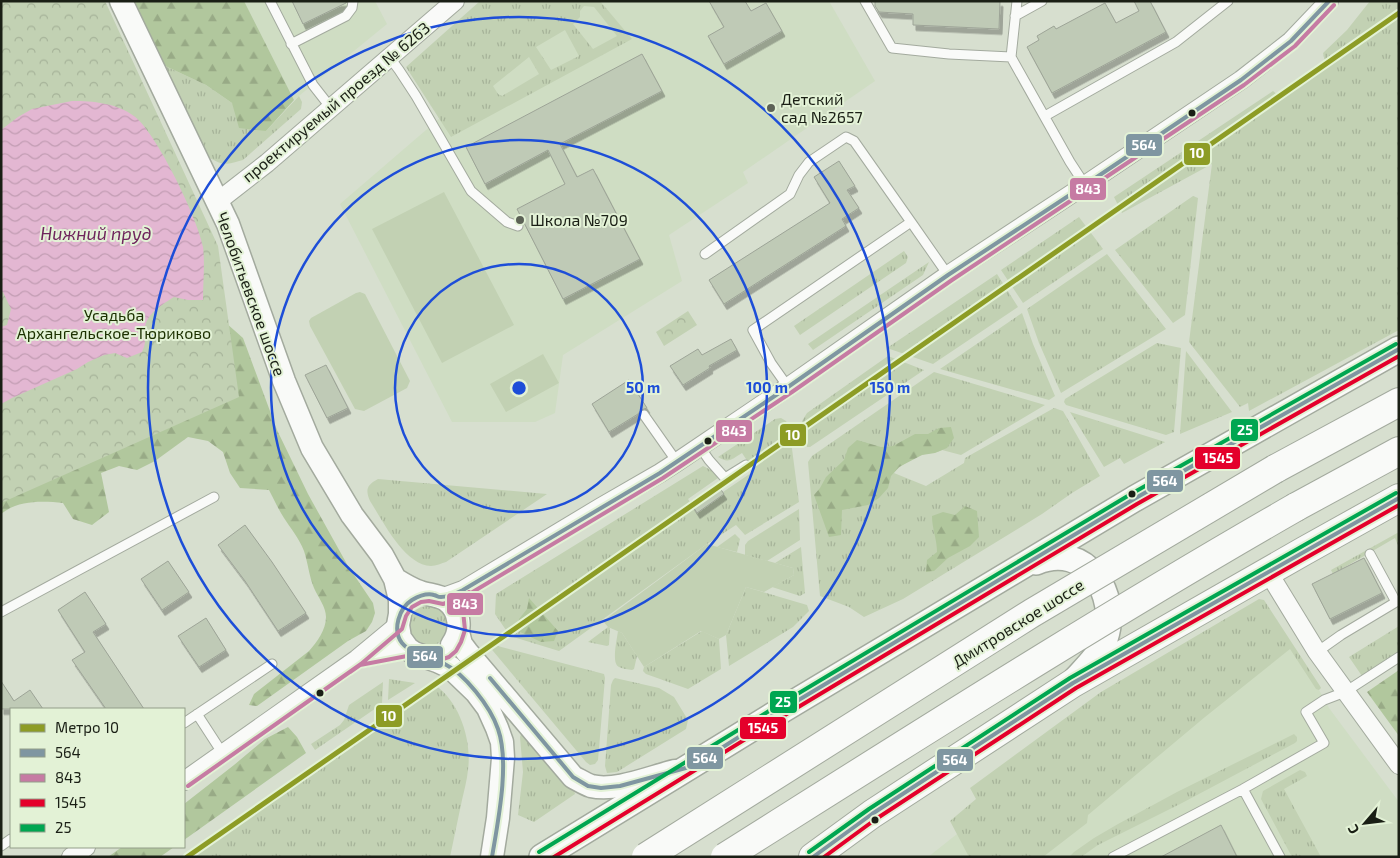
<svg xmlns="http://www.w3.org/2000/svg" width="1400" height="858" viewBox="0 0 1400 858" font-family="'Exo 2',sans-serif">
	<defs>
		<pattern id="grass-tufts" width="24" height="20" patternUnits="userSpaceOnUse" patternTransform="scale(1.25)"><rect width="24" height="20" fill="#c2d1b3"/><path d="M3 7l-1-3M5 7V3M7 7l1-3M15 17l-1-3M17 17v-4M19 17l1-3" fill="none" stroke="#a6b399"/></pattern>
		<pattern id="forest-firs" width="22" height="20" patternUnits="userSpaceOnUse" patternTransform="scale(1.25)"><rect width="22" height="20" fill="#b1c79d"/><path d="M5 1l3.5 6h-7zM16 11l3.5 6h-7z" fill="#98aa86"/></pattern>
		<pattern id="park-crowns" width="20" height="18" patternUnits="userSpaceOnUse" patternTransform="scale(1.25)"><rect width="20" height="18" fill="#c2d1b3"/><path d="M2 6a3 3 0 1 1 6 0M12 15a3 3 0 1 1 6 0" fill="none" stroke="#a6b399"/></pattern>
		<pattern id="water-waves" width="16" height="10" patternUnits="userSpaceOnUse" patternTransform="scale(1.25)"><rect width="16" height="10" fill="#e3b7d2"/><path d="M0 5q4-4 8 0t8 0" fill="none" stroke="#c29db3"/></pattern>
		<filter id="shadow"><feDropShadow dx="3" dy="5.5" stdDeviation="0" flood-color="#0004"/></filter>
	</defs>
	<rect width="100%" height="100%" fill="#d7dfcf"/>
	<path fill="#cfddc3" d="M244,1H375L387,24L294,100Z
		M576,1H829L875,81L743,172L748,183L669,235L682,281L563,355L555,413L535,422H452L340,204Z
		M1290,645L1319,690L1329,708L1399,802V857H928L957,834Z"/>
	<path fill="url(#grass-tufts)" fill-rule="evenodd" d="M480,1H600L632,39L451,137L406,67ZM584,6L594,7L617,36L593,49L573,24L580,17V11ZM565,30L579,56L551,70L536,47ZM529,57L539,74L502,96L498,94L493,86Z
		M1370,1H1399V330L1249,411L1248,403L1240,407L1189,342L1212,164L1122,213L1114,197L1273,91L1280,97L1325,62L1323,53L1347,30Z
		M161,64L206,85L232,103L266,131L299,96L302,102L301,109L243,160C225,165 224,166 208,157Z
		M1193,196L1198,198L1185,315L1173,323L1115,250Z
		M1079,217L1103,249L1023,303L1001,270Z
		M904,251L908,257L906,263L800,335L794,326Z
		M1107,254L1166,329L1061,393L1039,343L1027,309Z
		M929,262L923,275L813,350L808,344Z
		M997,274L1018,307L933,364L887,348Z
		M1022,313L1033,344L1055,396L1049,400L940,369Z
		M1157,343L1181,348L1174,432L1166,435L1066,405L1064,402L1065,399Z
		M1186,351L1232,412L1180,434Z
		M888,356L924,370L810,447H807L802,421L807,413Z
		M934,372L1045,405L961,455L942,450C934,454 930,452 922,455C914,457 899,466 894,473L926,486L964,463L965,458L1054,408L1063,411L1100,476L1072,493L1042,514L903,599L864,617L849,607L820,596L808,462L812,456Z
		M1070,412L1165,442L1124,464L1120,458L1104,467Z
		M781,418L786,421L789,426L799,502L745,535L736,525L707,544L559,651L510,636L495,614L496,594L703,466L713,471L718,478L688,499L697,512L724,494L723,492L754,471L742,453C732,459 729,464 718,457L775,419Z
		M378,479L547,494L446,562C442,563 436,566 431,566C404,565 383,521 370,501C365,489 367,485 378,479Z
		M799,509L800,540L767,561L745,555V545L748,541Z
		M1399,532V548L1395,538L1333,574L1331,570Z
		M735,534L740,539L737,552L717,547Z
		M801,547L805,593L800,596L772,587L794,575L793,568L775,563Z
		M746,587L807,605L809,611L793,627L729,666L726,635Z
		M1259,599L1264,600L1320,686L1321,688L1319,690L1316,689L1290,649L1205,717L1088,815L1087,823L1043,857H969L950,821L976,799L970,788L1101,692Z
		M408 626a20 20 0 1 1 40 0a20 20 0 1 1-40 0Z
		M1399,626V652L1362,676L1349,657Z
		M608,627L610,628L609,645L607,646L588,642Z
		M618,631L622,633L637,656L634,669L632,670C628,669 623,669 619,667C611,664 617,639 618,631Z
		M702,631L719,639L721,669L688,689L646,674L643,671L644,667Z
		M490,644L604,674L605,678L598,760L595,764L590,765L586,762L488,645Z
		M615,678L659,688L674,697L688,720L686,729L617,772L607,773L605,766L611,685L613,680Z
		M389,679L415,683L388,700Z
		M383,682L382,704L315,750L311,744L340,725L344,720L349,705Z
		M435,685C460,702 472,741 468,770C467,780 464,791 462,800C458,819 454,838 450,857H184L392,710Z
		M523,728L573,786L575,794L534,822L518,815L523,772L520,737Z
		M1294,734L1297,737V741L1295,743L1182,803L1098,845L1081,857H1069L1074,852L1094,838L1118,824L1177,792Z
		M1300,770L1305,772L1307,776L1284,789L1321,857H1292L1261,799L1263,791Z"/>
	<path fill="url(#forest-firs)" d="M132,1H244L294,100L266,131L239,128L232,103L206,85L161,64Z
		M208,307L243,338L277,430L308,494L348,566L373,603L375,613L372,622L366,631L348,641L257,706L249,705L254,694L309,651C317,642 326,630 326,617C326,607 318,597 314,588C309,576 308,563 304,551C299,538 291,529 284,518C278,509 274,499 269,490L240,488L230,473L223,452L208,441L188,437L155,461L137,470L119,466L101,473L109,512L92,525L73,519L63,503C42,501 18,500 1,514V418Z
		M951,427L954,438L947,448L935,453L922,455L899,467L891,476L888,488L879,498L868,505L842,510L841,535L829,537L814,495L820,488L826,477L844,460L848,448L857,440L881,447L893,446L915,434H928L939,428Z
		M965,506L977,511L979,537L970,546L948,558L934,571L926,572L927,560L937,552C937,539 932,529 932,516L943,512L955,515Z
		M529,598L558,631L554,641L541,642L518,631L519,619L527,609Z
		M1399,670V736L1367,692Z
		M288,727L297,737L306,753L184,840V804L234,765L265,739Z
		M122,847H174L160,857H108Z"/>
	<path fill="url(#park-crowns)" d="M1,1H105L218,246L239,397L1,503Z
		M688,311L697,325L664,346L656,332Z"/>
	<path fill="#c2d1b3" d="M444,192L514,325L442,363L372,229Z
		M360,292L365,294L410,381L407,388L364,411L355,409L310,326L309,321L311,318L356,293Z
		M543,354L559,383L506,412L490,384Z
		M707,544L793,568L794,575L764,592L746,587L726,635L719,639L701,631L644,667L622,633L608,627L603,621Z"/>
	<path fill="url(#water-waves)" d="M72,101C93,101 116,103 134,116C156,132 198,219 203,247C205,265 203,282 203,300H188L174,297C163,304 146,314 145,328C144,339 147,341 142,352L127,358L115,353L104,355L88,362L77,369L12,398L1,404V327L7,325L11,309L3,292L1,291V130L18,117L32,109Z"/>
	<path fill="#bfcab6" stroke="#9da497" filter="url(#shadow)" d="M292,1H347L346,3L303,24Z
		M709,1H745L751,11L766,3L782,31L724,64L708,36L724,27Z
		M875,1H1000L999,29L913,25V14L879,12L875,6Z
		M1134,1H1150L1166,32L1052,93L1027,47L1039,40L1037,36L1054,26L1056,29L1105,3L1116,23L1139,11Z
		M642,54L662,91L560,144L577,177L593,169L640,259L563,299L517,209L565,184L548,150L485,184L466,147Z
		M839,161L855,186L847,190L859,208L842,219L846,226L724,304L709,280L830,203L814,177Z
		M731,339L737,350L709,366L710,368L683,385L670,366L698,349L702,355Z
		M326,365L348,408L327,418L305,375Z
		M629,380L647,408L641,410L638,414L609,432L592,404Z
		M717,484L724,494L697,513L690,502Z
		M245,525L272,562L306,613L278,631L245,581L218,545Z
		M1364,558L1382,593L1330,619L1312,584Z
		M168,561L189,592L162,610L141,579Z
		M85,592L106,624L93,632L144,709H106L72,660L85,652L58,610Z
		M206,618L226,650L199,667L178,636Z
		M1,681L14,701L30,690L43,709H1Z
		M1221,825L1237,857H1161Z"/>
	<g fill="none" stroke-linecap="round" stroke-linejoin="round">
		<g stroke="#a3aa9e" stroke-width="11">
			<path id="service" d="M270,1L313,85L331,108
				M865,1L892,48L949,54L1011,57L1070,162L1085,185
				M1015,16L1042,1
				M291,44L346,16L352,8L353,1
				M1011,57L1017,1
				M390,58L399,70L416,96L471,191L507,222L518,226
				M1045,116L1176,42L1228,1
				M705,254L790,194L799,175L809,162L846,137L854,141L911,222
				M788,387L771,363L753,330L911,222L948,275
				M644,415L677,462
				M700,447L709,460L725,478L746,465
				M1,612L214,497
				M1317,652L1341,635L1396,602L1370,554
				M197,714L223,754
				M184,723L272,664
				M1243,789L1280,857
				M1,846L11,839
				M1113,857L1243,789L1324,743L1306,712L1324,700L1345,692L1399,657"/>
		</g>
		<g stroke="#a3aa9e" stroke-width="20">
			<path id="minor" d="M217,202L267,163L455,1
				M1268,572L1317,652L1399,765
				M441,598L463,590L601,507L660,473L677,462L788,387L948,275L1085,185L1241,80L1291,41L1329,1
				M358,659L408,649
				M184,781L357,659L398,625
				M71,857L86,847"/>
		</g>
		<g stroke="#a3aa9e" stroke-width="25">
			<path id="tertiary" d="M121,1L228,224L284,381L312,448L352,515L382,555L395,579L400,600V614L398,625L400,638L408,649L414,653L437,661L450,667L476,692L488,708L497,728L502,742L503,758L498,818L492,857
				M395,579C403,584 411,589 420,592C428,595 438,595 446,600C461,611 462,631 452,645
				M458,632L461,644L467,652L573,777C579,780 585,784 591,786C616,792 650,777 675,771"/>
		</g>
		<g stroke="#a3aa9e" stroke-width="28">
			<path id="secondary" d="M1036,562C1086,541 1120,594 1105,639C1100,655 1087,667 1076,679
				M542,857L772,716L1134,499L1399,349"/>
		</g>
		<g stroke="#a3aa9e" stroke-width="30">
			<path id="trunk" d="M1275,469L1399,402
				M1296,507L1399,451
				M813,857L872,814L1073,683L1304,551L1399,498"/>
		</g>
		<use href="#service" stroke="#f9faf8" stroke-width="9"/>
		<use href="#minor" stroke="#f9faf8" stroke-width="18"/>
		<use href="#tertiary" stroke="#f9faf8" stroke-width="22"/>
		<use href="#secondary" stroke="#f9faf8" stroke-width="25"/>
		<use href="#trunk" stroke="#f9faf8" stroke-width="28"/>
		<g stroke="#a3aa9e" stroke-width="30" stroke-linecap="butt">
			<path id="trunk-bridge" d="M646,857L1032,613L1275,469
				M725,857C914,738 1102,618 1296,507"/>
		</g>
		<use href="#trunk-bridge" stroke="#f9faf8" stroke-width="28"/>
		<g stroke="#e3f2d6" stroke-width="8">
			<path id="bus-1" d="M490,678L573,777L588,786L601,788L620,786L693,766L772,716L1134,499L1399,349
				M492,857C498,821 510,763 498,729C490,706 465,674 443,663C430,657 412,655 402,643C392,630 399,608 412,600C419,596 427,593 434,595C438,596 437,597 441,597C449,597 456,593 463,590L660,473L788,387L948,275L1085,185L1241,80L1291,41L1329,1
				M813,857L872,814L1073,683L1399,498"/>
		</g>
		<g stroke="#e3f2d6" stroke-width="8">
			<path id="bus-2" d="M350,672L360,665L407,656L421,661L430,662L440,660L449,657L456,651L461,642L465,630L463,611L469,592
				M188,786L361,664L402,629L406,616L412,607L421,602L429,601L443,604L466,596L663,478L792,392L952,280L1244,85L1295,46L1334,5"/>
		</g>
		<g stroke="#e3f2d6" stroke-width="8">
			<path id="bus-3" d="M554,857L775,721L1137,504L1399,356
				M824,857L876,819L1076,688L1399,505"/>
		</g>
		<g stroke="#e3f2d6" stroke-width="8">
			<path id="bus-4" d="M539,852L769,711L1131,494L1396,344
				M809,852L869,809L1070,678L1396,493"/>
		</g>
		<use href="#bus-1" stroke="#7f96a1" stroke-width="4"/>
		<use href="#bus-2" stroke="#c67ba3" stroke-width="4"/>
		<use href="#bus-3" stroke="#e4002b" stroke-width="4"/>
		<use href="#bus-4" stroke="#00a651" stroke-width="4"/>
		<g stroke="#e3f2d6" stroke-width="9">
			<path id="metro-1" d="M187,857L1399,13"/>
		</g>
		<use href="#metro-1" stroke="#8d9c25" stroke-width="5"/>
	</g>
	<g fill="none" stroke="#1d4ed8" stroke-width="2.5">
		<circle cx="519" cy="388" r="124"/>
		<circle cx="519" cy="388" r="248"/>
		<circle cx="519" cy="388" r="371"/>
	</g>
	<g fill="#5c6256" stroke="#e3f2d6" stroke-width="2">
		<circle cx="771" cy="108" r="5"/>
		<circle cx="520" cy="220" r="5"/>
	</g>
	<g fill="#1a1f15" stroke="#e3f2d6" stroke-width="2">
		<circle cx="1192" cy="113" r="4.5"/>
		<circle cx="708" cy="441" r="4.5"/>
		<circle cx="1132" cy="494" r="4.5"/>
		<circle cx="320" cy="693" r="4.5"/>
		<circle cx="875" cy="820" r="4.5"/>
	</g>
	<g text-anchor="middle" stroke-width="4" stroke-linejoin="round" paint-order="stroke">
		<g font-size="16" fill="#1a1f15" stroke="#e3f2d6" text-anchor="start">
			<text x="781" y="105">Детский<tspan x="781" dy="18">сад №2657</tspan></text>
			<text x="530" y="226">Школа №709</text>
		</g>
		<g font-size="16" fill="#1a1f15" stroke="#e3f2d6">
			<text transform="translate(336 102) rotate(-40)" y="6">проектируемый проезд № 6263</text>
			<text transform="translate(251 294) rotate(70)" y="6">Челобитьевское шоссе</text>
			<text transform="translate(1018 623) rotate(-32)" y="6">Дмитровское шоссе</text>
		</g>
		<g font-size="16" fill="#1c3101" stroke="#e3f2d6">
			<text x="114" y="321">Усадьба<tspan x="114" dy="18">Архангельское-Тюриково</tspan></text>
		</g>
		<g font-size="18" font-style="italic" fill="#6f255d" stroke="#e3f2d6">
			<text x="96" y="240">Нижний пруд</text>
		</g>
	</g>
	<circle cx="519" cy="388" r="8" fill="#1d4ed8" stroke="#e3f2d6" stroke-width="2.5"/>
	<g font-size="15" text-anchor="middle" font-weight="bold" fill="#1d4ed8" stroke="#e3f2d6" stroke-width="4" stroke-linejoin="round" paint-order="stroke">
		<text x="643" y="393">50 m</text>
		<text x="767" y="393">100 m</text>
		<text x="890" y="393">150 m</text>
	</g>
	<g stroke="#e3f2d6" stroke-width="2">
		<rect x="1125" y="133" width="38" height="24" rx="5" fill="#7f96a1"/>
		<rect x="1183" y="142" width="28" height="24" rx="5" fill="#8d9c25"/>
		<rect x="1069" y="177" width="38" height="24" rx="5" fill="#c67ba3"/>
		<rect x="1230" y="418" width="29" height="24" rx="5" fill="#00a651"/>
		<rect x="715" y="419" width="38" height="24" rx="5" fill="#c67ba3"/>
		<rect x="779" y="423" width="28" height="24" rx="5" fill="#8d9c25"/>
		<rect x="1194" y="446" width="47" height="24" rx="5" fill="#e4002b"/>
		<rect x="1146" y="469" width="38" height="24" rx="5" fill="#7f96a1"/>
		<rect x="446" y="592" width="38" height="24" rx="5" fill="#c67ba3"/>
		<rect x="406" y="645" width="38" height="24" rx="5" fill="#7f96a1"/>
		<rect x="769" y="690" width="29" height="24" rx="5" fill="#00a651"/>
		<rect x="375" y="704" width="28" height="24" rx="5" fill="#8d9c25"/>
		<rect x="739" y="716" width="48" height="24" rx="5" fill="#e4002b"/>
		<rect x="686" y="746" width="38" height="24" rx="5" fill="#7f96a1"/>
		<rect x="936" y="748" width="38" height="24" rx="5" fill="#7f96a1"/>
	</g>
	<g font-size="14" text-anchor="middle" font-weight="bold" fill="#fff">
		<text x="1144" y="150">564</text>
		<text x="1197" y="158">10</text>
		<text x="1088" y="194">843</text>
		<text x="1245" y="435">25</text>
		<text x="734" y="436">843</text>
		<text x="793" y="440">10</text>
		<text x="1218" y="463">1545</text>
		<text x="1165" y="486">564</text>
		<text x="465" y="609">843</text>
		<text x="425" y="661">564</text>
		<text x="783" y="707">25</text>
		<text x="389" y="721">10</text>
		<text x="763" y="733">1545</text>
		<text x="705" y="763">564</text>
		<text x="955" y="765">564</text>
	</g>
	<rect width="1400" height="858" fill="none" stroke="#1a1f15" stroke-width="5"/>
	<rect x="10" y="708" width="175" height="140" fill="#e3f2d6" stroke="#939e89"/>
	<rect x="20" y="724" width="25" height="8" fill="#8d9c25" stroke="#939e89"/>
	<text x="55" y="733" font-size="15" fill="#1a1f15">Метро 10</text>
	<rect x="20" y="749" width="25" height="8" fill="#7f96a1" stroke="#939e89"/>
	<text x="55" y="758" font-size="15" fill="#1a1f15">564</text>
	<rect x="20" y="774" width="25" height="8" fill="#c67ba3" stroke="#939e89"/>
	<text x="55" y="783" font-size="15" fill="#1a1f15">843</text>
	<rect x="20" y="799" width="25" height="8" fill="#e4002b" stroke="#939e89"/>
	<text x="55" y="808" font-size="15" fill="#1a1f15">1545</text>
	<rect x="20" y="824" width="25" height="8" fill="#00a651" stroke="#939e89"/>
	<text x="55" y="833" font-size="15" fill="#1a1f15">25</text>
	<g transform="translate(1365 823) rotate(242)" stroke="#e3f2d6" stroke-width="4" paint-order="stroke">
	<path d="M0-4L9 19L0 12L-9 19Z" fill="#1a1f15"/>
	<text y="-8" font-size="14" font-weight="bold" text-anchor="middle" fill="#1a1f15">С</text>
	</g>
</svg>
